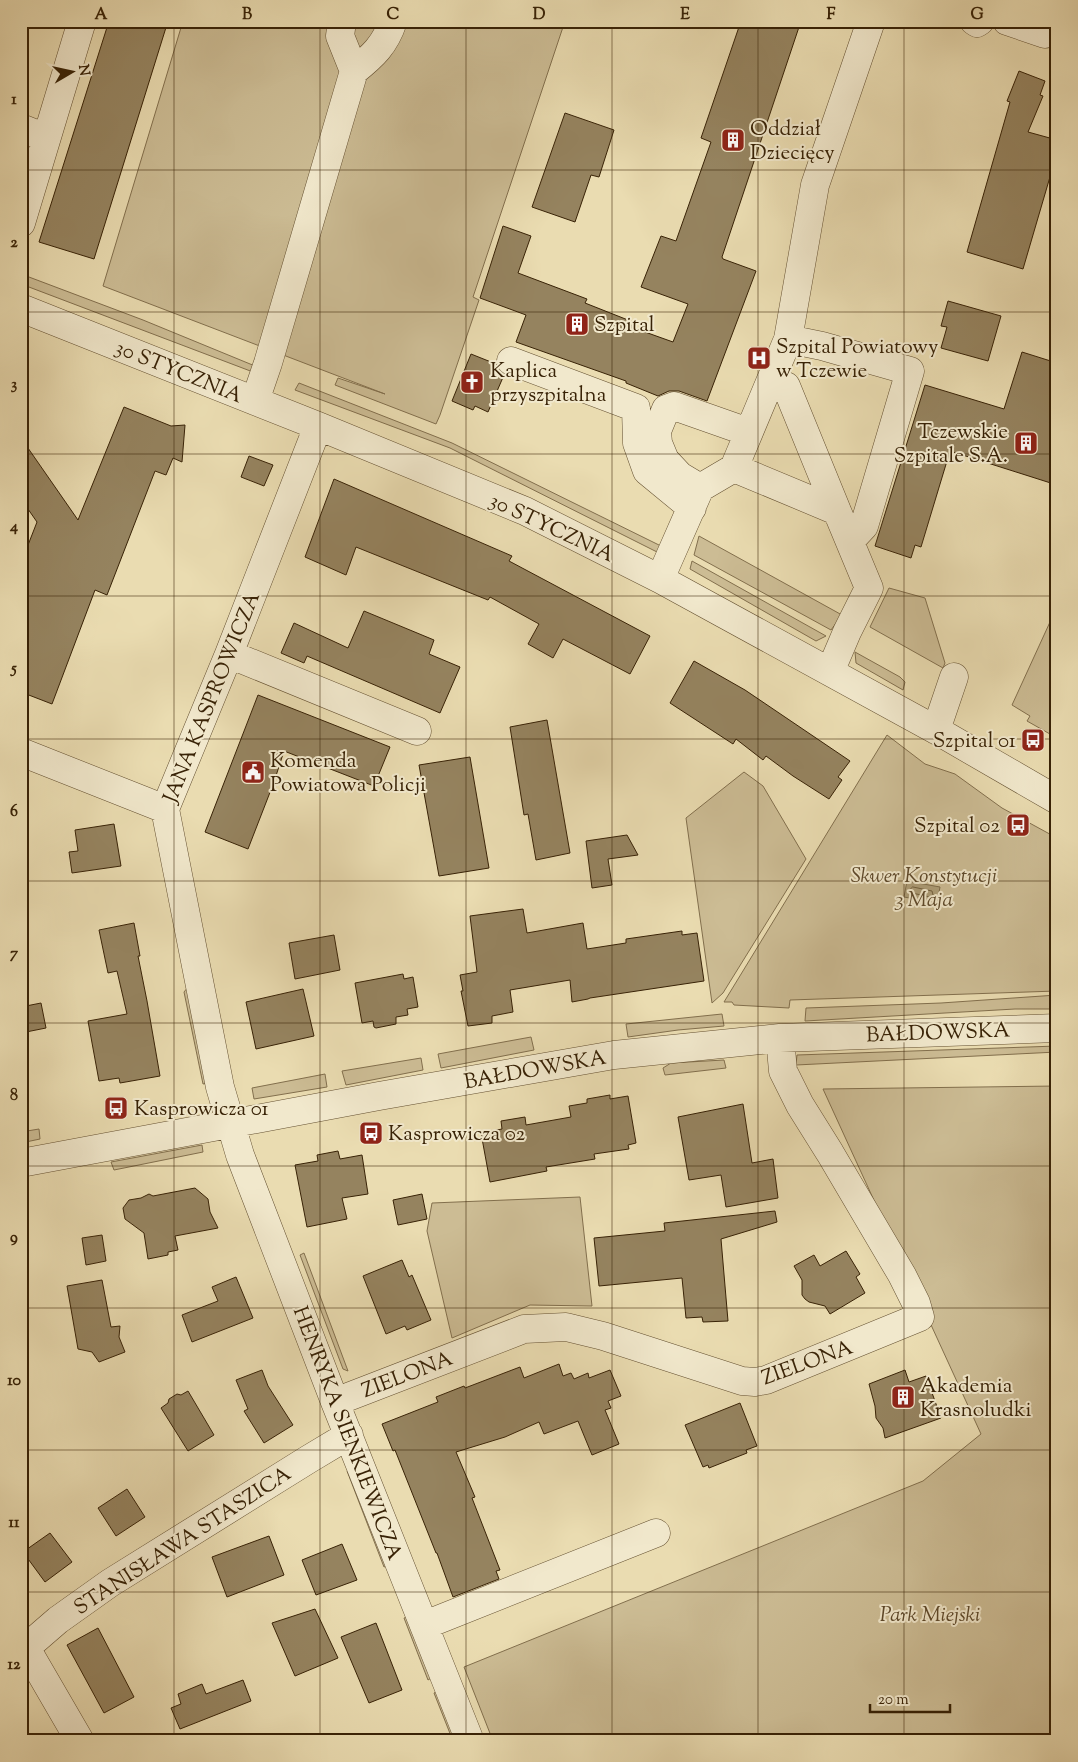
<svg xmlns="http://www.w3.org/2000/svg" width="1078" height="1762" viewBox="0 0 1078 1762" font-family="'Sorts Mill Goudy',serif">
	<rect width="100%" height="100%" fill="#eadcb1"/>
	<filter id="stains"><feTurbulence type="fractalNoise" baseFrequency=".004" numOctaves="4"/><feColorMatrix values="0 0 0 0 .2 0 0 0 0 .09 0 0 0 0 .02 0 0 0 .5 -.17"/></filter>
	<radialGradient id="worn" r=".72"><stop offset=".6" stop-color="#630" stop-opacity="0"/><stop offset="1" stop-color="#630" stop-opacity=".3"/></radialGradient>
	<path fill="#ccbc94" stroke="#826f4d" d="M183,21H565L473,297L479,300L440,415L436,424L335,385L338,378L385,394L103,286Z
		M21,274L143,320L255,366L253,372L21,284Z
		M299,383L452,443L661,546L657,552L450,448L295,390Z
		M699,536L842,615L831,630L694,555Z
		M692,561L826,636L816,641L690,569Z
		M889,588L925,598L945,663L943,668L870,627Z
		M1050,622L1057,624V738L1027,721L1030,716L1012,705Z
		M855,652L900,677L905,682L903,690L856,663Z
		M887,735L925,764L955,774L1002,808L1057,838V991L790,1000L789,1008L734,1005L732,1002H724Z
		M744,772L763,786L806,859L723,993L712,1003L686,818Z
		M188,987L208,1083L203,1084L184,992Z
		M1057,995V1009H1015L805,1021L806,1008L941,1003Z
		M722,1014L724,1026L678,1030L628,1037L626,1024Z
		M531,1037L534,1050L441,1068L438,1054Z
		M1057,1046V1052L796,1065L797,1055Z
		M421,1058L423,1070L346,1085L342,1071Z
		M724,1060L726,1068L665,1075L663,1068L671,1063Z
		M325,1074L327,1087L254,1099L252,1088Z
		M1057,1086V1741H493L464,1667L923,1481L981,1434L823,1089Z
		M39,1129L40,1139L21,1143V1132Z
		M202,1145L203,1152L114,1170L111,1162Z
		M580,1197L592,1306L530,1305L452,1338L427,1231L432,1203Z
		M304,1253L348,1371L343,1369L300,1255Z
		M350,1469L389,1565L384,1567L347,1471Z
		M410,1616L433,1677L428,1680L404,1618Z
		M439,1690L459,1741H453L434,1693Z"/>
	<path fill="#ad9d77" stroke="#7e6c4a" d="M907,881L940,887L937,903L904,897Z"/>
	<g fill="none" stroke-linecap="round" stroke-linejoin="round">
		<path stroke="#72603e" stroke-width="1" d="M913,887L932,891L933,895L930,897L912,893L910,890Z"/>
	</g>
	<path fill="#95835f" stroke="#382206" d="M109,21H168L94,259L39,242Z
		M741,21H801L722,257L723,259L756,271L707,401L679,391H669L658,396L626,383V381L516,342L526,315L480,298L503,226L531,236L518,273L587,299L585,303L633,322L631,327L673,342L688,304L641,287L661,236L676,241L711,142L701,138Z
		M1019,71L1045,81L1040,95L1043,96L1028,132L1057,140V153L1023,269L967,252L1010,102L1007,101Z
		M565,113L614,130L599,177L591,175L575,222L532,207Z
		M948,301L1001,316L988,361L941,348L947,327L941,326Z
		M1022,352L1057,363V485L950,451L921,547L915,545L911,558L875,546L925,385L1004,409Z
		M471,354L496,364L499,370L504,375L488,412L475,406L473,410L452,401Z
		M124,407L171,426L185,425L182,462L173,458L166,475L155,471L107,595L95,590L52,704L21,692V563L37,522L21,499V438L78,520Z
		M249,456L273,465L264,486L241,477Z
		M334,479L512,556L509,561L650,636L630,674L563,639L553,658L528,644L539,624L490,597L488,600L356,547L346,575L305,557Z
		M364,611L434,640L429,654L460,667L440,713L307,656L304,663L281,653L294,623L348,648Z
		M694,661L745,690L850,761L838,777L842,780L829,799L793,776L766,756L763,760L736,739L733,744L670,703Z
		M258,695L390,747L374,786L284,751L274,782L248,849L205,832Z
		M547,720L570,853L536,860L528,814L524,815L510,727Z
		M470,757L489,868L439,876L419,765Z
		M114,824L121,866L72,873L69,852L78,851L75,830Z
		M627,835L638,855L608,859L612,885L592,888L586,841Z
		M523,909L527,933L583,923L587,949L626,943V939L682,931V935L697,933L704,981L590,998L588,999L572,1002L570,980L510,990L513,1012L492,1016V1023L468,1026L461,991H463L460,975L477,972L470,916Z
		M134,923L140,956H138L147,1001L160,1076L120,1083L119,1078L99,1081L88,1021L127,1014L117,971L108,973L99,930Z
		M334,935L340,970L295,979L289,943Z
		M403,974L404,979L413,977L418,1007L407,1009L408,1015L396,1017V1024L376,1028L374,1027L373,1021L362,1023L355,983Z
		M303,989L314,1036L256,1049L246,1002Z
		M41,1003L46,1028L21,1033V1007Z
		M610,1095V1099L628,1096L636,1143L628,1145L629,1149L594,1154L595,1159L546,1167L547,1171L490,1182L481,1133L502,1129L501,1121L525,1117L526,1125L571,1117L569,1106L587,1103V1099Z
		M743,1104L752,1163L773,1159L778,1198L726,1207L721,1175L689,1180L678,1117Z
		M338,1151L340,1159L362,1155L368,1194L342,1198L347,1219L307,1227L295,1165L318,1161L317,1155Z
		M195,1188L208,1199L210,1212L218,1228L175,1236L178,1250L168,1252V1255L148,1259L144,1233L125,1219L123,1208L129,1200L141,1198L149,1194L153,1196Z
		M422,1194L427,1219L398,1225L393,1200Z
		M775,1211L777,1222L721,1239L728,1321L703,1322L702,1317L686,1318L682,1278L599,1286L594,1238L665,1231L664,1223Z
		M102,1235L106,1261L86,1265L82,1238Z
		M846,1251L860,1274L856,1277L865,1293L830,1314L825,1306L809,1302L805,1299L802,1295V1280L794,1266L814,1255L820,1266Z
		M402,1260L409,1277L412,1275L431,1320L407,1330L405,1326L386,1334L363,1276Z
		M236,1277L253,1318L192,1342L182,1315L218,1301L212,1287Z
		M102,1280L111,1327L120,1326L119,1337L125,1352L99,1362L92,1352L78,1349L67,1286Z
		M559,1364L563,1376L571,1373L574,1379L588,1373L589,1378L610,1370L621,1396L608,1401L611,1408L605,1410L619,1444L592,1455L578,1421L544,1434L539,1422L505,1437L456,1452L475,1497L472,1498L500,1570L496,1571L499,1579L453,1597L437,1553H436L395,1450L393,1451L382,1424L438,1402L436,1397L464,1386L465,1388L520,1367L524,1378Z
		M262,1370L268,1386L293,1425L264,1443L244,1411L248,1409L236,1380Z
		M905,1370L909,1382L926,1376L941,1418L885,1438L883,1428L876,1418L875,1406L869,1384Z
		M188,1391L214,1435L188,1451L161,1408L168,1403L169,1399L177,1394L181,1395Z
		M740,1403L757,1446L746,1450L747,1453L709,1468L708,1465L703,1467L685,1425Z
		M127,1489L145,1517L116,1536L98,1508Z
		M50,1533L72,1562L45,1582L23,1552Z
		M269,1536L284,1575L227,1597L212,1557Z
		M342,1544L357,1580L316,1595L302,1560Z
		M315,1609L338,1658L295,1676L272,1623Z
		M376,1623L402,1690L369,1703L341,1637Z
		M98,1628L134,1697L104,1713L67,1645Z
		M243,1680L251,1701L180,1729L171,1708L181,1704L178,1694L202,1684L206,1694Z"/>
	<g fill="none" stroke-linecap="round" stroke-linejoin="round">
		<g stroke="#645031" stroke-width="29">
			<path id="minor" d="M342,21L340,36L354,71
				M974,21L977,23L980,21
				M1007,21L1045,34
				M21,128L46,138
				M21,223L82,21
				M21,308L318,426L525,511L660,579L936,730L1057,800
				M788,339L822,346L910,371L864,526L850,541
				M511,361L636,408L637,443L647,471L692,508
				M772,380L786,386L837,511
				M255,401L268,363L354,71C373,56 385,45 393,21
				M318,426L229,654L165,809L220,1087L240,1155L335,1402L470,1741
				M734,468L837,511L869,588L847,632L830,672
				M700,488L680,476L665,460L658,443L657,431L666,409L674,406L748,432
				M660,579L700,488L734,468L788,339L815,185L871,21
				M229,654L417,731
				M936,730L954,677
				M21,752L165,809
				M21,1163L379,1096L614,1055L780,1038L1057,1028
				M335,1402L524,1329L566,1327L603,1336L742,1381L755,1382L766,1380L920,1317L916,1303L902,1275L830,1153L800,1105L783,1071L780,1038
				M425,1625L656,1533
				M26,1648L80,1741
				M21,1652L58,1620L110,1583L309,1459L349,1435"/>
		</g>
		<use href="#minor" stroke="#f1e8cc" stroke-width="28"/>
	</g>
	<path fill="none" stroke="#382206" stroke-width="1" stroke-opacity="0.55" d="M174,21V1741M320,21V1741M466,21V1741M612,21V1741M758,21V1741M904,21V1741M21,170H1057M21,312H1057M21,454H1057M21,596H1057M21,739H1057M21,881H1057M21,1023H1057M21,1166H1057M21,1308H1057M21,1450H1057M21,1592H1057"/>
	<defs>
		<g id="building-square" transform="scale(1.25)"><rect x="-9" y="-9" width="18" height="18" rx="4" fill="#8f2418" stroke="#f1e8cc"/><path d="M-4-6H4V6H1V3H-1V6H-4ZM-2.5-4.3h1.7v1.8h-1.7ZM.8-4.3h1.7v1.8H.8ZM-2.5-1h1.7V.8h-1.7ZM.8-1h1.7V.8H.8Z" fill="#fff"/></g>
		<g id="hospital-square" transform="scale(1.25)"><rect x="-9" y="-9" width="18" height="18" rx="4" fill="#8f2418" stroke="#f1e8cc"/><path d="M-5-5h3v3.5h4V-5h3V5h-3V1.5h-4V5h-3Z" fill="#fff"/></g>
		<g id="church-square" transform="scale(1.25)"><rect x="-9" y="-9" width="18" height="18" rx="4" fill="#8f2418" stroke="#f1e8cc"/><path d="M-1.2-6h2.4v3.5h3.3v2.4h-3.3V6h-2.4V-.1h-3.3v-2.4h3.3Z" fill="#fff"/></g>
		<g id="bus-square" transform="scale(1.25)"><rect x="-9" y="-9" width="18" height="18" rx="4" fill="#8f2418" stroke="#f1e8cc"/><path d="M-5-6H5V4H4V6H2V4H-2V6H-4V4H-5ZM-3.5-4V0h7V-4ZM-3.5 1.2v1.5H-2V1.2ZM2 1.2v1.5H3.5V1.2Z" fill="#fff"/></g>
		<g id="civic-square" transform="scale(1.25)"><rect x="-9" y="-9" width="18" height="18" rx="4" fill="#8f2418" stroke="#f1e8cc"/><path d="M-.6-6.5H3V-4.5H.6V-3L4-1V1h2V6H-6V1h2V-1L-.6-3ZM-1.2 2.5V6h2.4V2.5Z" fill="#fff"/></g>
	</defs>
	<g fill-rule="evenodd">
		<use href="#building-square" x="733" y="140"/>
		<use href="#building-square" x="577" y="324"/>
		<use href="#hospital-square" x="759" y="358"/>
		<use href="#church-square" x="472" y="382"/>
		<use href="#building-square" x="1026" y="443"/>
		<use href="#bus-square" x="1033" y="740"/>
		<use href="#civic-square" x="253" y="772"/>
		<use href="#bus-square" x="1018" y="825"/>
		<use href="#bus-square" x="116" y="1108"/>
		<use href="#bus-square" x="371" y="1133"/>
		<use href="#building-square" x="903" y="1397"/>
	</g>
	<g text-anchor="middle" stroke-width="4" stroke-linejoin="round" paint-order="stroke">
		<g font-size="21" fill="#382206" stroke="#f1e8cc" text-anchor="start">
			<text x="750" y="135">Oddział<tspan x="750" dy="24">Dziecięcy</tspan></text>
			<text x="594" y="331">Szpital</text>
			<text x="776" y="353">Szpital Powiatowy<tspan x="776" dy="24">w Tczewie</tspan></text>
			<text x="490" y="377">Kaplica<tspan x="490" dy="24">przyszpitalna</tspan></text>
			<text x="1008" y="438" text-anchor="end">Tczewskie<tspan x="1008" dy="24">Szpitale S.A.</tspan></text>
			<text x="1016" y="747" text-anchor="end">Szpital 01</text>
			<text x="270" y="767">Komenda<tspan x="270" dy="24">Powiatowa Policji</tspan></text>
			<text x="1000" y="832" text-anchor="end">Szpital 02</text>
			<text x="134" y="1115">Kasprowicza 01</text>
			<text x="388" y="1140">Kasprowicza 02</text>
			<text x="920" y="1392">Akademia<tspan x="920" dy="24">Krasnoludki</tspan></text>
		</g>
		<g font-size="21" fill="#382206" stroke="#f1e8cc">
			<text transform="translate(179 371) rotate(22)" y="7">30 STYCZNIA</text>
			<text transform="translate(552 527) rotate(25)" y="7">30 STYCZNIA</text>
			<text transform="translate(211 697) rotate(-68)" y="7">JANA KASPROWICZA</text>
			<text transform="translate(938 1032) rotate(-2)" y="7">BAŁDOWSKA</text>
			<text transform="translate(535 1069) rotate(-10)" y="7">BAŁDOWSKA</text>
			<text transform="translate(807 1362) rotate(-20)" y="7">ZIELONA</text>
			<text transform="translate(407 1374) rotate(-21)" y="7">ZIELONA</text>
			<text transform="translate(348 1433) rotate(69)" y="7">HENRYKA SIENKIEWICZA</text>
			<text transform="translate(182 1540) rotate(-33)" y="7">STANISŁAWA STASZICA</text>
		</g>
		<g font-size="21" font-style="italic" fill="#5d482a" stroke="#f1e8cc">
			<text x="924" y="882">Skwer Konstytucji<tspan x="924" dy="24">3 Maja</tspan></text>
			<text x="930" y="1621">Park Miejski</text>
		</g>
	</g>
	<rect width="1078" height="1762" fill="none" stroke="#eadcb1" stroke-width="55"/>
	<g transform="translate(72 72) rotate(81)" stroke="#f1e8cc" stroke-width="4" paint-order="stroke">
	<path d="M0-4L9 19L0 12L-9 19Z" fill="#382206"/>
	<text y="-8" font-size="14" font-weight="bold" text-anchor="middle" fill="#382206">N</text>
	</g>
	<path d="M870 1704v8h80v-8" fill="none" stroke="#382206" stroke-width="2.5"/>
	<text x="878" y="1704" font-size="15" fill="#382206" stroke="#f1e8cc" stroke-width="4" paint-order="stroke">20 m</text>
	<rect x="28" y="28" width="1022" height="1706" fill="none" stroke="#382206" stroke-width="2"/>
	<g font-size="16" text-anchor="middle" font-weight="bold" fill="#382206">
		<text x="101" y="19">A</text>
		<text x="247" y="19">B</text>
		<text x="393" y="19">C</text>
		<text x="539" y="19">D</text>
		<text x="685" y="19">E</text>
		<text x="831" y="19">F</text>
		<text x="977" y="19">G</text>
		<text x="14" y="104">1</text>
		<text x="14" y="247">2</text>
		<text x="14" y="389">3</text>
		<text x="14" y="531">4</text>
		<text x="14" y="673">5</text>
		<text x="14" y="816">6</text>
		<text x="14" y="958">7</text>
		<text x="14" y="1100">8</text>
		<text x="14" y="1242">9</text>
		<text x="14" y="1385">10</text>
		<text x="14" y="1527">11</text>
		<text x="14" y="1669">12</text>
	</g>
	<rect width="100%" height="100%" filter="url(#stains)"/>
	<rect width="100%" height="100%" fill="url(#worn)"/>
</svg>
